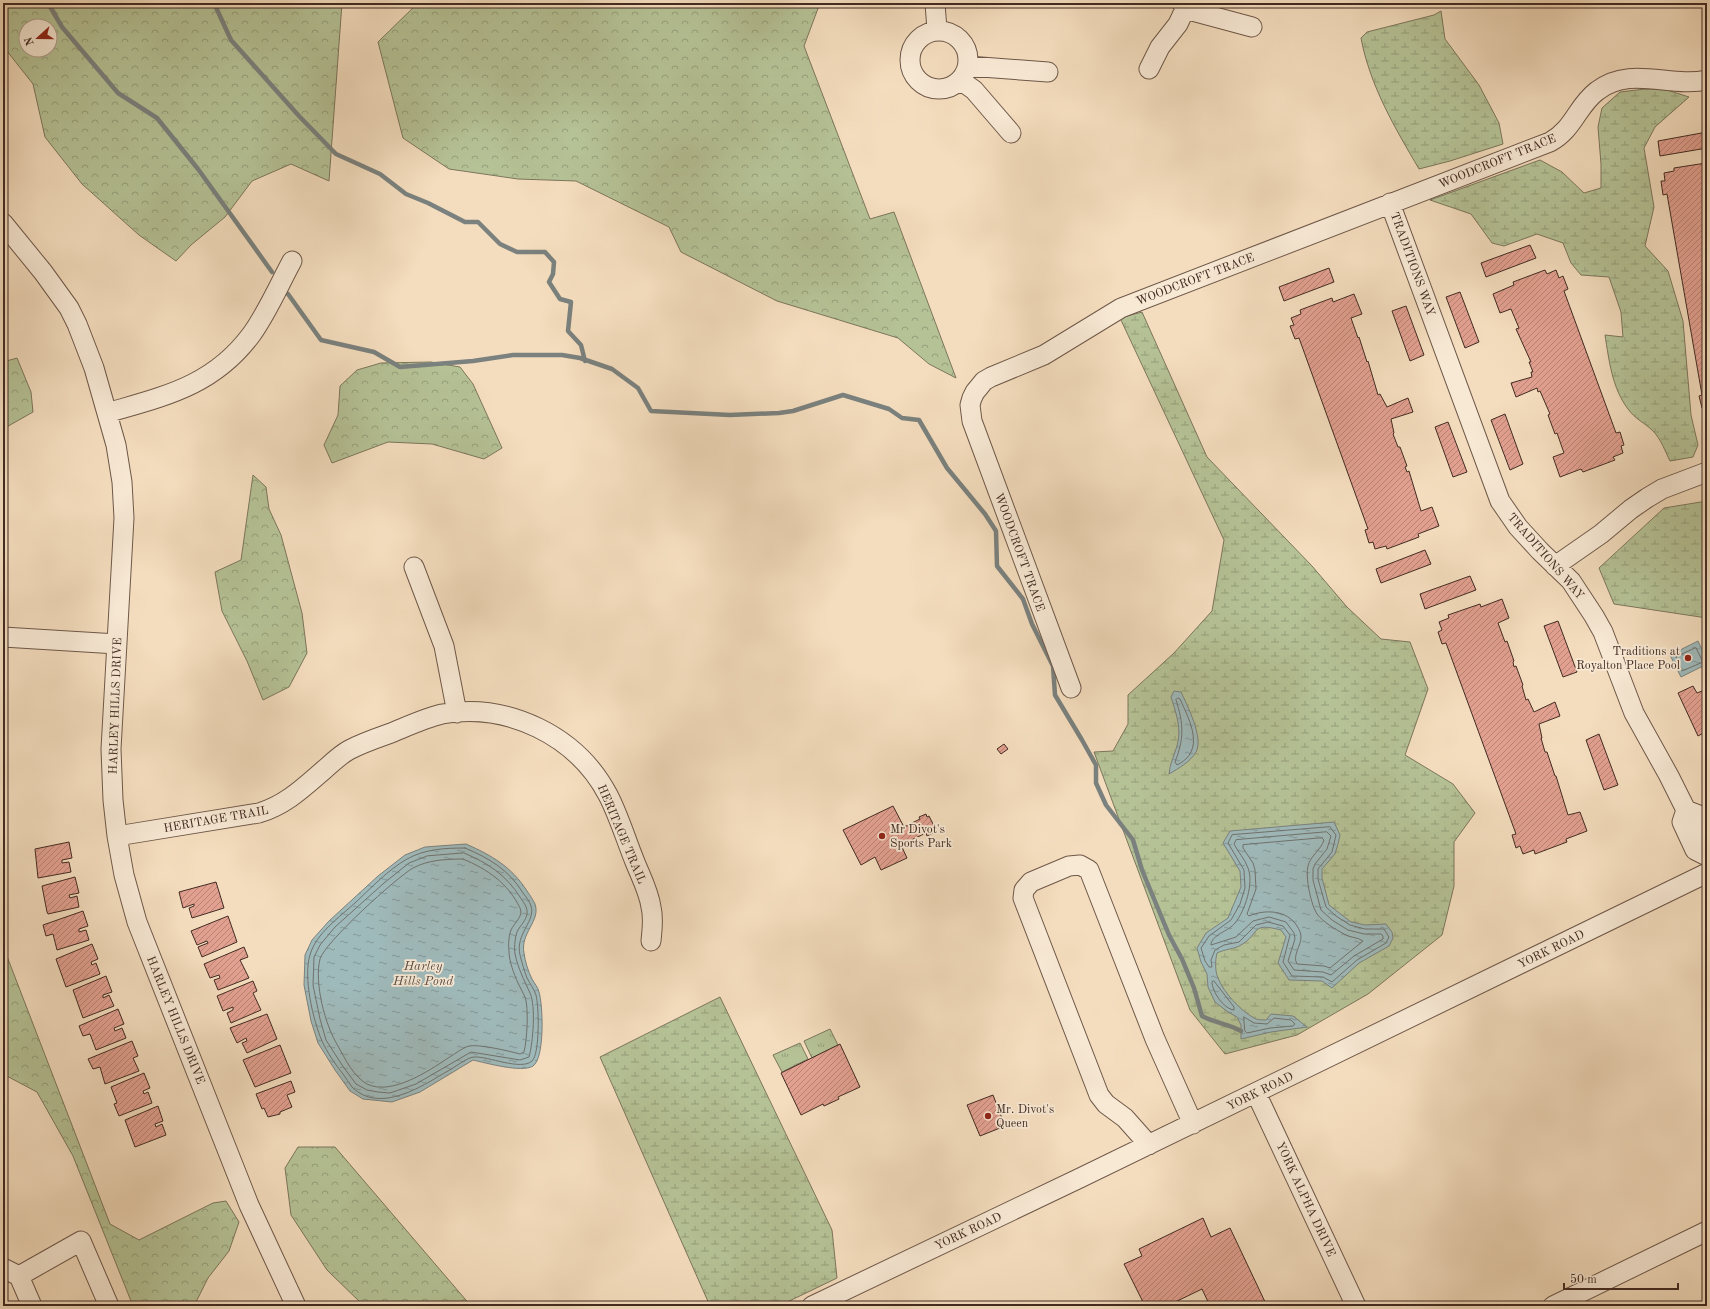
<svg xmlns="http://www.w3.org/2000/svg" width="1710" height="1309" viewBox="0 0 1710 1309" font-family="'Old Standard TT',serif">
	<defs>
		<pattern id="forest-crowns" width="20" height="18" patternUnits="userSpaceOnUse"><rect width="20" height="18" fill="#b5c296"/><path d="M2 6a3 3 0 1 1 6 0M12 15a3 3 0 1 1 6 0" fill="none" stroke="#959e7a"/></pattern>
		<pattern id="wetland-marsh" width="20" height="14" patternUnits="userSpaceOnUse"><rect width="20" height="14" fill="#b5c296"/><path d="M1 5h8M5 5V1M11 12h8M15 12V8" fill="none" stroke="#959e7a"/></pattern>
		<pattern id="park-tufts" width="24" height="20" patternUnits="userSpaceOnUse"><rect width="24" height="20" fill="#b5c296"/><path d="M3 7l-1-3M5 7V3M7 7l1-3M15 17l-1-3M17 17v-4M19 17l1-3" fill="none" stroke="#959e7a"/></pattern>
		<pattern id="water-ripples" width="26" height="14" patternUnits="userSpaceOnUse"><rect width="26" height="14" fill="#9fbabb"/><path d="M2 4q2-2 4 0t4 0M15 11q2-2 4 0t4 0" fill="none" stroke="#839798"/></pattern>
		<pattern id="building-hatch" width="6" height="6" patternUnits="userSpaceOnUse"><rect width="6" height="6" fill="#e2a090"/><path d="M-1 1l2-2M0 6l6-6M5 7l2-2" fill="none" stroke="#b98375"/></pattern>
	</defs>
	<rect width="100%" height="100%" fill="#f4ddbe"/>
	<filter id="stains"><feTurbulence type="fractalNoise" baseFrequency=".005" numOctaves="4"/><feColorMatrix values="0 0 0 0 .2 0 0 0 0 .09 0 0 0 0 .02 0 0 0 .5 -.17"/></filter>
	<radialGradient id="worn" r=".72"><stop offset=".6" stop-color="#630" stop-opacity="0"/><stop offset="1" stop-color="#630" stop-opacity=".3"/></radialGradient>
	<path fill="url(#forest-crowns)" stroke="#7c765c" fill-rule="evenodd" d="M3,3H342L329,181L291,164L252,181L225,217L191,245L176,261L139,235L82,184L45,137L33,84L3,46ZM26,26H50V50H26Z
		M418,3H820L804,46L870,219L894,212L956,378L929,364L898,338L777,301L681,252L669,227L576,181L518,179L449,169L403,138L378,42Z
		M17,358L31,392L33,412L3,429V362Z
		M431,362L460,367L473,384L502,448L484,459L432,444L388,442L332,463L324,445L338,415L340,386L357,370L381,363Z
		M253,475L266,487L269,509L281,535L302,613L307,653L289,687L263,700L247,661L222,611L215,572L241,560Z
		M3,946L110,1224L139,1240L213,1203L226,1201L239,1222L229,1251L208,1278L194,1306H133L73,1156L37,1092L3,1074Z
		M298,1147H335L471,1306H364L327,1270L291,1215L285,1168Z"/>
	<path fill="url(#wetland-marsh)" stroke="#7c765c" d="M1441,11L1445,39L1479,85L1499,123L1503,144L1450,161L1419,169C1395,128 1370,86 1361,38L1367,32L1434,15Z
		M1645,89H1664L1689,97L1655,127L1644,148L1654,207L1645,246L1668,271L1683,321L1691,415L1698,445L1693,457L1670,461C1665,451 1661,439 1653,431C1645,423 1635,419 1628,409C1612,388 1609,360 1605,335L1623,337L1621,312L1609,277L1581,275L1571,263L1563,243L1537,234L1504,246L1492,243L1471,214L1430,200L1540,160L1562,172L1584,193L1601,188V164L1598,127L1602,108L1620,92Z
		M1142,312L1207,457L1312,566L1347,607L1381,639L1410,642L1428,689L1405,755L1453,784L1475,813L1454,842V886L1442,935L1368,994L1297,1035L1225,1054L1190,1010L1094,752L1113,751L1128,724V695L1174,653L1212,611L1224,540L1120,318Z
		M1707,501V618L1614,604L1599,568L1664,508Z
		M720,997L832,1230L837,1278L779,1306H710L600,1057Z"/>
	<path fill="url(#park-tufts)" stroke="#7c765c" d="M830,1029L838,1045L812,1058L804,1041Z
		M800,1043L808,1059L782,1072L773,1055Z"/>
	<path fill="url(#water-ripples)" stroke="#7a817e" d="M1698,641L1707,660V664L1681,677L1670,655Z
		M1174,691L1181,692C1187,705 1204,738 1196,752C1190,762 1179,768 1169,774C1170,763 1174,756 1177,746C1182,729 1176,713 1171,697Z
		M1334,822L1340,835L1338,844L1335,854L1322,869V878L1329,905L1351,922L1365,925L1386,924L1392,932L1393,938L1389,946L1359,963L1332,988L1322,981L1289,980L1278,963L1286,937L1281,930C1250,922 1261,933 1241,945C1235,949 1225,949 1217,953C1215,961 1215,971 1218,978C1224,993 1240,1010 1254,1018C1257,1020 1262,1020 1266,1020L1271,1014L1293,1016L1307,1027L1271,1032L1241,1039V1025L1237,1017L1228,1012L1215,1002L1208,987L1207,974L1201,962L1197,948L1206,933L1228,918L1241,887L1240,871L1223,843L1230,831Z
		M466,844C491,855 512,867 527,891C530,895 533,900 535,904C541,921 520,933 524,953C525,961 528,971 532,979C534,983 538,987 539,992C543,1005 545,1058 533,1066C522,1073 486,1063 473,1060L420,1092L392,1102L363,1099L350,1091L335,1070L318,1043L311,1021L304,985L305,955L312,940L329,921L378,876L405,855L425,847Z"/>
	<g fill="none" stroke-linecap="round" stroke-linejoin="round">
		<path stroke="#70726e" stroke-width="1" d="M1696,648L1703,662L1682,671L1676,657Z
			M1178,698L1180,699C1190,721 1206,751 1177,765L1175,762C1184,739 1184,725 1176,700Z
			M1330,827L1336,835L1332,852L1318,869V879L1326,907L1336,916L1350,925L1365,929H1384L1389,937L1386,943L1357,960L1332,982L1323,977L1292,976L1283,962L1290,935L1283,926L1268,922L1256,925L1239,942L1224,945L1215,950L1211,960L1212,967H1209L1205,961L1201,948L1209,936L1231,920L1240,904L1245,888L1244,870L1228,843L1232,835Z
			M1327,832L1331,836L1327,849L1315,864L1313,869V880L1321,910L1332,920L1348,930L1364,934H1381L1383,936V939L1354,956L1331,975L1323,972L1294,970L1288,961L1295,939L1294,933L1286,922L1269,917L1253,921L1236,937L1211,945C1211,935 1229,931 1235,923C1245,911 1254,883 1248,868C1245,859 1238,852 1234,844L1236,840Z
			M1322,838L1324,840C1321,850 1310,856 1308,866C1305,877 1311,905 1317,914C1323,922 1335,929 1344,934C1350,938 1358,937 1363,941L1330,968L1324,966L1297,964C1292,956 1301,946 1301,937C1301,933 1299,929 1297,926C1287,910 1265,909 1249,916L1247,914L1256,889L1255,870L1253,863L1243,848V845Z
			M465,848C489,858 509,870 523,893C526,897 530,902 531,906C536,921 515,934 520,955C522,963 524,970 527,978C530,984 534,989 536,995C539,1006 540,1054 532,1061C521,1071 488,1056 474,1057C467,1057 453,1069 446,1072C421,1087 379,1114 352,1087C349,1083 346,1078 343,1074C335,1064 327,1052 322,1041C313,1020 303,977 310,955C316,933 340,917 356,902C372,887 388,870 407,859C425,849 445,848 465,848Z
			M464,853C488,863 506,875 520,897C523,902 528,907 527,914C526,920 521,925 518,930C515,935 514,947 515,954C518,968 524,980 530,993C536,1006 533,1043 529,1057L520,1060L471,1052L416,1084L390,1093L378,1092L367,1090L356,1084L342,1065L326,1040L320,1019L313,985L314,957L320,945L335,927L384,883L409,863L427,856Z
			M463,859C487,869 508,883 520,908C524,916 514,923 511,930C509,935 508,945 509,951C509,961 514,974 518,983C520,988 523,992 525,997C529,1008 527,1040 524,1052L520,1054C509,1051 479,1044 469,1046C462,1048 455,1054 448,1058C429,1071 391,1096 367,1084C354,1077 345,1059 338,1046C325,1025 314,983 320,959C325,942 396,878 413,868C428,860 446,859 463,859Z
			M1214,981L1234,1007V1010C1224,1009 1212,992 1212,982Z
			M1244,1017L1254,1023L1267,1024L1274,1018L1291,1020L1295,1024L1293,1026L1270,1028L1247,1033L1245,1031Z"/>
		<path stroke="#7a817e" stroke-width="4.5" d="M48,3L62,27L118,93L157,118L198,169L272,272
			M214,3L231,40L299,116L336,154L380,174L406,194L428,203L465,222H478L500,244L517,252H545L554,262L553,274L549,282L560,299L571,302L568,331L581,345L585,361
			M288,294L321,340L374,352L400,367L473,361L513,355H562L580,358L612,369L638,388L651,411L730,415L779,413L793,411L843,395L889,409L902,418L919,420L947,468L985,514L996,531L997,566L1023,599L1032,624L1053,666L1055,695L1082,740L1096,765V783L1106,805L1133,840L1142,870L1169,935L1182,959L1194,988L1202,1016C1215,1023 1229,1024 1241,1031"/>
	</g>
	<path fill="url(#building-hatch)" stroke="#422b22" d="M1707,132V148L1660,156L1658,141Z
		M1706,163L1707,415H1706L1705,408H1702L1699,396L1702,395L1667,194L1663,195L1661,181H1665L1664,173L1674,171V168Z
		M1530,245L1536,258L1486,277L1481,263Z
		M1329,268L1334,282L1284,301L1279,287Z
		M1545,270L1547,274L1556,270L1559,278L1563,276L1568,289L1564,291L1616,433L1620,432L1624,445L1621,446L1623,453L1613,457L1615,460L1583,472L1581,469L1560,477L1553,457L1564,453L1557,433L1555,434L1548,415L1550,414L1540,391L1538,392L1537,388L1516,397L1511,383L1532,377L1531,372H1533L1529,362H1531L1516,329L1519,328L1511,309L1500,313L1493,294L1514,285L1513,282Z
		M1460,292L1479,342L1465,348L1446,297Z
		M1354,294L1362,314L1351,318L1358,338L1359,337L1367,362L1368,361L1378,395L1380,394L1387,407L1408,398L1413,412L1391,419L1394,433L1393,434L1398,447H1400L1407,466L1405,467L1407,472L1409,471L1421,511L1432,507L1439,526L1418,534L1419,537L1387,549L1386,546L1375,549L1373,542L1369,543L1365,530L1368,529L1299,338L1295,339L1290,326L1294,325L1291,318L1301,314L1300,310L1332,298L1333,302Z
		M1406,306L1424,355L1410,361L1392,311Z
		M1505,414L1523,464L1510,470L1491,420Z
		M1448,422L1467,472L1453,477L1435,427Z
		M1425,550L1431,564L1381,583L1376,569Z
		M1470,576L1476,590L1425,609L1420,594Z
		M1502,599L1509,618L1498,623L1505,642L1507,641L1514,661L1513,662L1514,667L1516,666L1523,685L1522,686L1526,700L1528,699L1534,712L1555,702L1560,716L1539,724L1542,738H1541L1545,752H1547L1555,776H1556L1568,815L1580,812L1587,831L1566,839L1567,842L1535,854L1534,850L1523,854L1520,846L1516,848L1512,835L1516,834L1446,643L1442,644L1438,632L1442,630L1439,622L1449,618L1448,615L1480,604L1481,607Z
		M1558,621L1577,672L1563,677L1544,626Z
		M1693,686L1697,693L1707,689V731L1698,736L1678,693Z
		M1599,734L1618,785L1604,790L1586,740Z
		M1004,744L1008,749L1001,754L997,749Z
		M893,806L904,827L920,819L919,817L926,814L927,817L929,816L935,828L933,829L935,832L927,836L926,833L901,845L907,858L881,870L875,857L861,865L843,830Z
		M69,842L72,858L62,860V863L69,862L71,872L38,878L35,849Z
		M75,877L79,893L69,895L70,898L77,896L79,907L48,914L47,912L42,886Z
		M216,882L224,908L192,918L189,908L194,906V904L183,908L179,892Z
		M83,911L88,926L79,929V932L86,930L89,940L57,950L53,934L46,936L43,925Z
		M228,916L237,942L202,957L198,947L208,943L207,941L197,945L191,931Z
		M92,944L98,959L91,962L92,965L96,963L100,974L66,987L56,959Z
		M244,947L248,957L240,960L249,978L218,990L214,980L220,978L219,975L210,978L204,964Z
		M106,976L112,992L103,995V998L109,995L114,1006L83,1018L73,990Z
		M253,981L257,991L253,993L261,1010L231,1023L227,1013L233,1010V1007L223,1011L217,996Z
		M118,1009L124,1024L114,1028L115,1031L122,1028L126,1038L96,1050L90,1034L83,1036L79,1026Z
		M267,1014L277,1039L247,1053L242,1043L247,1041L246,1038L237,1043L230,1028Z
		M132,1041L138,1056L133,1058L139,1071L105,1084L100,1067L93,1069L88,1059Z
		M840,1044L860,1087L838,1097L839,1099L824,1106L823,1104L801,1115L781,1073Z
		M280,1045L291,1073L255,1087L243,1060Z
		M144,1073L150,1088L143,1091L144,1094L148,1092L152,1103L119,1116L114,1104L117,1103L111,1087Z
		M291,1081L295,1092L287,1095L292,1107L280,1112V1114L268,1117L264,1108L262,1109L256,1094Z
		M993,1095L1005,1126L980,1136L967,1105Z
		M158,1106L163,1121L155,1124L156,1127L162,1124L166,1135L135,1147L125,1120Z
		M1203,1218L1211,1237L1230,1228L1267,1306H1210L1202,1289L1167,1306H1145L1124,1264L1142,1256L1139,1249Z"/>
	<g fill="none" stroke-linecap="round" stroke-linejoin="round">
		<g stroke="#6e5849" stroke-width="21">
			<path id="minor" d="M935,3L937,30
				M1182,3L1185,9L1252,27
				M910 60a29 29 0 1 1 58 0a29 29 0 1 1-58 0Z
				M968,66L1048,72
				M1149,69L1160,47L1178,24L1185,9
				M960,80L974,90L1011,133
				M1390,203L1500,501L1518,527L1540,551L1571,581L1594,616L1603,632L1634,713L1669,776L1686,810L1699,815L1707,834
				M3,223L43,272L69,308L77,324L94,368L116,445L122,482L124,518L111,749L113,800L117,836L124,875L137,922L249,1205L296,1306
				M107,413C165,396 213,386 251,335C267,313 279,285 292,261
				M1555,566L1601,534L1631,509L1647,498L1662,489L1707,472
				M414,567L444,646L457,713
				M3,637L117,644
				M1071,688L972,421L970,405L972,398L975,392L984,381L991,377L1044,355L1121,308L1550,142C1574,129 1577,106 1597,91C1630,65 1670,88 1707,80
				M1686,810L1682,822L1695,850L1705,855L1707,853
				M117,836L259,813C286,805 304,787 325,769C333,762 340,755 349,750C362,743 377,738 391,733C408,726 425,718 442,714C508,702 577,736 608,795C619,816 626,840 635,862C641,877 649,892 651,907C654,919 652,929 651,941
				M1256,1093L1356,1306
				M1149,1145L1125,1118L1106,1104L1099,1095L1023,898L1024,890L1031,882L1069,866L1080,865L1089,870L1155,1039L1193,1124
				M3,1268L19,1276L32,1306
				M19,1276L81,1241L109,1306
				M812,1306L1080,1178L1707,873
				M1553,1306L1707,1231"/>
		</g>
		<use href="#minor" stroke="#f8e9d5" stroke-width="19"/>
	</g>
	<g fill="#8f2418" stroke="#f8e9d5" stroke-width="1.5">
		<circle cx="1688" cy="658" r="4"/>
		<circle cx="882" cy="836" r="4"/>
		<circle cx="988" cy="1116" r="4"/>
	</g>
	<g text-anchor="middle" stroke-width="3.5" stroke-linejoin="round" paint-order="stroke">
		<g font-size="12" fill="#422b22" stroke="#f8e9d5">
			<text transform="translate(1497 161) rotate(-22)" y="4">WOODCROFT TRACE</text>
			<text transform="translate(1413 264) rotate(70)" y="4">TRADITIONS WAY</text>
			<text transform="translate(1195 279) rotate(-21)" y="4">WOODCROFT TRACE</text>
			<text transform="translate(1020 552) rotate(70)" y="4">WOODCROFT TRACE</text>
			<text transform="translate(1546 556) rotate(49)" y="4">TRADITIONS WAY</text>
			<text transform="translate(115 706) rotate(-88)" y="4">HARLEY HILLS DRIVE</text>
			<text transform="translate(216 819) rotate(-10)" y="4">HERITAGE TRAIL</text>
			<text transform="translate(622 834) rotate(67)" y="4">HERITAGE TRAIL</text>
			<text transform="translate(1551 949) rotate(-26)" y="4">YORK ROAD</text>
			<text transform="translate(176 1020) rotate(68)" y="4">HARLEY HILLS DRIVE</text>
			<text transform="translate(1260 1091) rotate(-26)" y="4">YORK ROAD</text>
			<text transform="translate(1306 1199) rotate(65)" y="4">YORK ALPHA DRIVE</text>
			<text transform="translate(968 1231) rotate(-25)" y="4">YORK ROAD</text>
		</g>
		<g font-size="12" fill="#422b22" stroke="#f8e9d5" text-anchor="start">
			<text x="1680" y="655" text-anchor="end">Traditions at<tspan x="1680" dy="14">Royalton Place Pool</tspan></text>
			<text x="890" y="833">Mr Divot's<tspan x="890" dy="14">Sports Park</tspan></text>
			<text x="996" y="1113">Mr. Divot's<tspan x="996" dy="14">Queen</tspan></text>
		</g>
		<g font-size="13" font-style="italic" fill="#594f48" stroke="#f8e9d5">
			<text x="423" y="970">Harley<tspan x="423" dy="15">Hills Pond</tspan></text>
		</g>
	</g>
	<rect width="1710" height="1309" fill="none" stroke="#f4ddbe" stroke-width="16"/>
	<rect x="4" y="4" width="1702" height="1301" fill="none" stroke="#422b22" stroke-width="2"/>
	<rect x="8" y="8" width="1694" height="1293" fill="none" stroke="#422b22"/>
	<g transform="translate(38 38) rotate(249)"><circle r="19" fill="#f8e9d5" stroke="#af9d8d"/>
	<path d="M0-3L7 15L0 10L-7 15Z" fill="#8f2418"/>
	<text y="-6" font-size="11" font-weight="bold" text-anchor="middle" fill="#422b22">N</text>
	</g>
	<path d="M1564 1283v6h114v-6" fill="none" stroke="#422b22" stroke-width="2"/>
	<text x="1570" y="1283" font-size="12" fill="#422b22" stroke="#f8e9d5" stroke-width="3" paint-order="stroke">50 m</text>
	<rect width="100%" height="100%" filter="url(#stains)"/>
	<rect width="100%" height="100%" fill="url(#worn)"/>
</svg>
